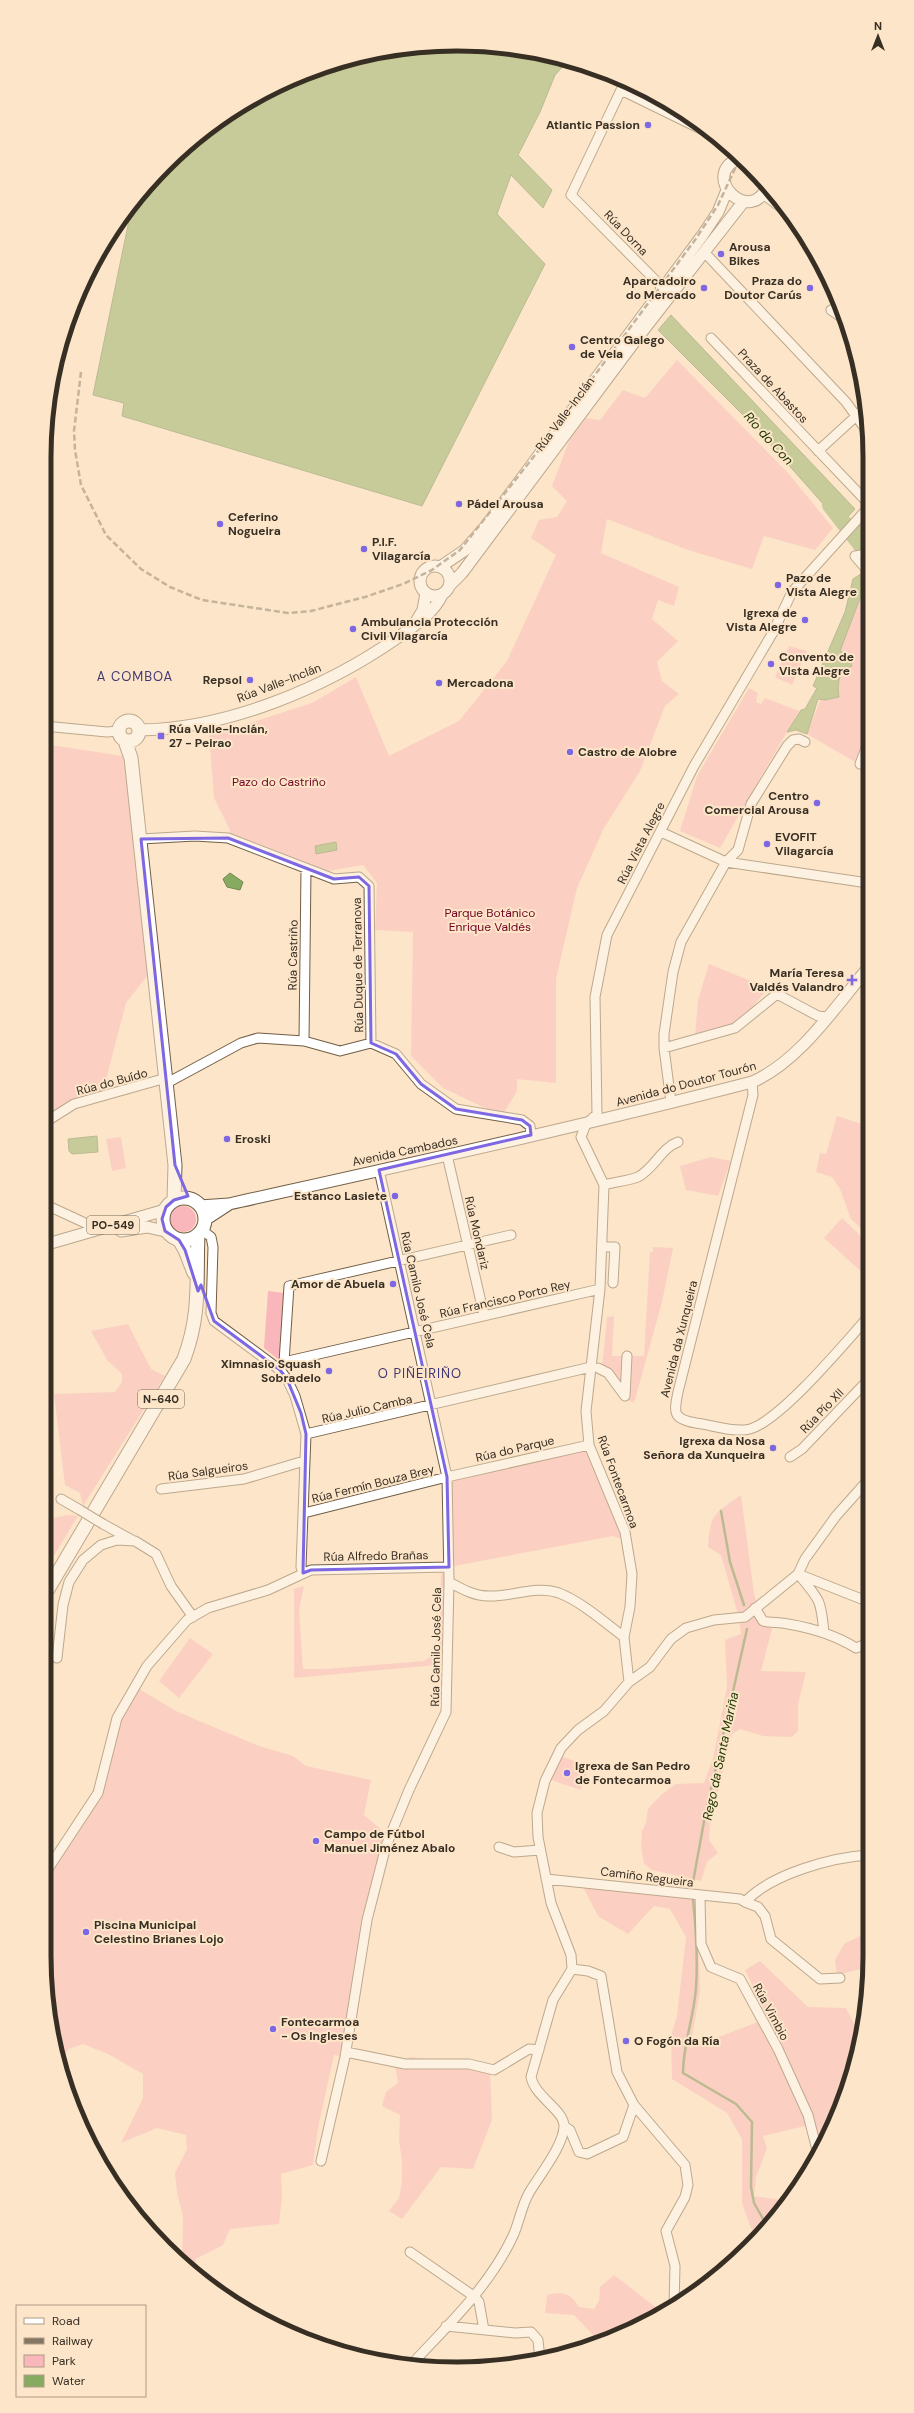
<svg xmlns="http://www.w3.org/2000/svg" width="914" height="2413" viewBox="0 0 914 2413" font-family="'DM Sans',sans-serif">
	<rect width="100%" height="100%" fill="#fce5c8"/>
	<path fill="#fab7bb" d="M677,360L788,473L833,528L815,550L764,536L752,569L688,550L607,519L601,553L679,587L674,606L658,600L652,619L678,641L657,662L662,681L679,694L665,706L640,771L604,828L577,888L556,979V1083L517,1079V1091L502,1116L443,1088L411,1056L413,932L375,930L377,883L363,865L329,871L306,869L228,838L230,830L214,798L209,736L312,703L356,677L389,756L459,721L507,661L556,555L531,538L539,520L557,517L567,501L552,486L569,441L586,418L600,420L623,390L645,398Z
		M867,580V769L807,734Z
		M789,646L807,651L792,685L775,677Z
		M749,688L758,693L756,702L761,704L765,698L799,711L720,848L680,831L697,776Z
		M44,744L123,756L155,966L126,1003L102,1095L44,1123Z
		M709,964L768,988L751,1009L733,1024L695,1036L698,1000Z
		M837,1116L868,1126V1235L851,1219L840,1189L832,1177L816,1172L820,1153L826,1154Z
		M121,1137L126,1168L112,1171L106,1139Z
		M711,1157L731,1161L718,1196L686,1190L680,1166Z
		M170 1219a13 13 0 1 1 26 0a13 13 0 1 1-26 0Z
		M842,1218L868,1243V1272L865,1275L824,1238Z
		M653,1247L673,1248L662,1302L634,1403L627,1399L629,1356H644L650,1252H653Z
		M268,1291L285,1293L279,1360L264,1348Z
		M614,1316L612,1356H625L623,1391L602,1367L607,1317Z
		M128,1324L151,1369L165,1376L83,1506L80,1493L65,1485L54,1394L115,1392L122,1382V1374L107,1360L91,1331Z
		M589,1445L627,1541L613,1536L449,1567L447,1664L294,1678V1589L304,1586L299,1610L303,1669H325L424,1661L439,1651L441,1575L449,1567L447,1477Z
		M741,1495L754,1594L763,1621L772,1629L761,1671L806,1672L798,1704V1731L792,1737L763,1736L740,1729L732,1734L718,1791L713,1800L710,1820L709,1840L718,1853L707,1862L701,1881L652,1870L644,1864L641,1847L642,1831L646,1823L648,1809L661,1795L676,1784L704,1783L713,1759L727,1687L725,1640L741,1634L739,1618L721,1555L708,1547C710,1514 714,1514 741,1495Z
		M67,1515L78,1516L44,1572V1540L54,1518Z
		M190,1638L213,1654L179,1698L159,1681Z
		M139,1689L178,1712L259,1746L293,1756L306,1766L371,1780L364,1815L385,1833L357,1955L345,2057L334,2055L318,2128L313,2165L281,2174L282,2197L279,2224L230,2229L223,2245L196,2259L195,2271L182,2262L183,2216L177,2193L175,2173L187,2149L186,2135L157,2128L121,2143L143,2098V2074L108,2054L83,2044L69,2049L59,2062L52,2036L44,1956V1873L93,1791L117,1718Z
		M560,1756L586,1765L585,1767L588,1769L581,1790L548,1779Z
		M580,1881L678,1893L697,1902L700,1991L690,2048L768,2018L745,1970L760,1961L808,2007L846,2008L860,2035L856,2063L828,2138L821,2149L813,2124L763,2136L767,2148L756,2177L754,2196L788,2201L785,2207L749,2248L687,2299L745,2244L752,2231L742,2203V2139L727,2113L672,2079L671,2036L677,2016L686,1937L670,1909L654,1906L628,1934L598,1916Z
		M870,1931L869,1967L837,1975L835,1960L844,1944Z
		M410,2057L490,2070L492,2120L473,2169L441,2167L402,2219L389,2211L399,2198L402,2182V2160L399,2141L400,2115L382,2106L386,2092L398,2083L395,2066Z
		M614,2275L662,2312L615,2337L593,2344V2335L574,2315L545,2313L547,2295C562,2291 571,2293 579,2307L594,2309L599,2301L600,2287Z"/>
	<path fill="#86ab60" stroke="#6f864e" d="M484,45L569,60L555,75L540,112L518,155L552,190L543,208L511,175L497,214L545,264L422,506L122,416L124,403L93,395L133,201L185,146L251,99L324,66L403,48Z
		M671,315L855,509L841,524L761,434L759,427L752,424L658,330Z
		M860,525L867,533V548L855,550L851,535Z
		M864,572L867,580L840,651L848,655L852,666C838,671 837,684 839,697L825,700L818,699L807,734L796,730L787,732L801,710L805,709L817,688L813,686L845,612L853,579Z
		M336,842L337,850L316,854L315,846Z
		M230,873L243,882L240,890L227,887L223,879Z
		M97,1136L98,1152L72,1154L69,1151L68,1139Z"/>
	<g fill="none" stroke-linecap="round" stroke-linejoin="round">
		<path stroke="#6f864e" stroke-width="2.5" d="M721,1511L730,1562L744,1605
			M693,1882L705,1816L747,1629
			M693,1900C696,1929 698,1959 696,1988C694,2017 683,2044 683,2073L736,2104L752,2122L751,2187L754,2203L766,2224L764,2231
			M676,2304L691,2296"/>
		<path stroke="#86ab60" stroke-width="16" d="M830,505L867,553"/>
		<g stroke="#725e45" stroke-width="11">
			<path id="minor" d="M763,194L787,212
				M705,253L846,402L866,430
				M663,288L571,195L621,90L707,132
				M831,310L844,319
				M711,338L867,502
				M818,451L866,407
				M867,554L855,556L867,570
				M44,726L107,732L119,731
				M860,764L867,746
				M661,832L726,862L868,883
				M141,839L195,836L228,838L334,879L359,877L369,886L371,1043
				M304,1041L306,869
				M664,1048L735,1028L777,994L818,1016L826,1017
				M752,1082L753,1095L678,1392C674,1412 672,1419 696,1423C712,1425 734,1433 750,1429C781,1420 845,1343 869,1316
				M167,1083L241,1043L258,1038L304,1041L340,1051L371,1043L396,1054L421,1084L456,1109L522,1120L530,1126L531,1135
				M671,1102L664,1048V1034L673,972L681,942L726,862L738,850L751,804L787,746L793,740L799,739L805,742
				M44,1123L74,1104L166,1078
				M447,1155L484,1315
				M604,1185C614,1182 628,1181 638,1177C655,1168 661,1148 678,1142
				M44,1204L98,1229
				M202,1230L211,1237L213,1247L211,1313L214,1321L280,1370L287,1379L295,1396L306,1434L301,1567L303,1573
				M602,1247H615L613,1283
				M284,1362L600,1289
				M282,1367L284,1362L289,1286L511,1235
				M598,1368L608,1373L625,1396L627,1356
				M306,1434L591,1367
				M790,1457L802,1449L869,1379
				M161,1489L244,1479L304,1461
				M61,1499L80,1510
				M304,1513L447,1477L589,1445
				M103,1524L132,1540
				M798,1574L869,1602
				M799,1575C820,1600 821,1600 824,1633
				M449,1582C462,1589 474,1596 489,1596C512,1597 536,1585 559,1593C582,1602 604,1622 624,1637
				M755,1608L763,1621C771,1623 779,1622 788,1624C812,1628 835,1635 856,1648L869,1643
				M57,1658L63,1605L69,1582L83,1560L101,1545L117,1540L135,1541L156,1554L171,1586L193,1617
				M629,1682L650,1667L671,1639L686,1628L714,1620L745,1617L798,1574L805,1559L836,1516L869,1479
				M499,1847L514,1852L540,1850
				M44,1875L98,1793L117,1718L147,1666L187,1620L208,1608L268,1590L311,1570L449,1567
				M546,1879L740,1899L745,1902C771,1874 832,1857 870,1855
				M700,1896L701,1944L711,1967L740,1979L778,2049L808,2115L818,2154
				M745,1902L758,1907L765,1916L771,1939L820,1979L840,1978
				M572,1969L588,1971L601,1976L617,2072L634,2105L685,2165L688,2185L685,2197L666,2231L675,2266L674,2306
				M346,2052L405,2064H469L494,2070L529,2049L539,2050
				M564,2126L570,2130L579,2152L587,2154L623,2137L634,2105
				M321,2161L345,2057L367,1920L386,1846L409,1790L446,1712L449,1582L447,1477L379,1170
				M410,2252L475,2297L479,2302L484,2330
				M446,2326L515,2333L531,2332L538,2340L540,2360
				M410,2366C447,2326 488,2288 512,2238C519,2224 521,2207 529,2193C539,2176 564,2145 564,2126C564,2110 535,2097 531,2077L553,2000L572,1969L571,1955L551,1903L538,1837L537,1813L545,1781L561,1748L578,1730L604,1711L629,1682L624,1637L630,1607L632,1574L625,1532L589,1445L586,1411L600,1289L604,1185L581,1137L586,1124L597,1114L595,997L607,935L694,766L772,634L792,592L867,509"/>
		</g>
		<g stroke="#725e45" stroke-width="13">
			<path id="major" d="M738,159C699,176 751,228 768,185
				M420 581a15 15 0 1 1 30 0a15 15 0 1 1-30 0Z
				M440,567L465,550L487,525L702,236L718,212L727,190
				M450,585L462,573L641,333L744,201
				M417,620L423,610L426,593
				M139,730C227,729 325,688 397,638C414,626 433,614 442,595
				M200,1206L229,1204C404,1165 579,1127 752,1082C799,1062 835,1007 868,968
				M205,1220L228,1205
				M121,1231L147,1227L165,1231
				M44,1245L165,1210"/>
		</g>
		<g stroke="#725e45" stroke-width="15">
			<path id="highway" d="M119 731a10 10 0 1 1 20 0a10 10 0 1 1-20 0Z
				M125,741L131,758L175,1165L174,1200
				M163 1219a21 21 0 1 1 42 0a21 21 0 1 1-42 0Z
				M179,1240L185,1250L194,1273
				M44,1596L184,1359C201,1313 196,1282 198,1235"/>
		</g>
		<use href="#minor" stroke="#fff" stroke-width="9"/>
		<use href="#major" stroke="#fff" stroke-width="11"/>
		<use href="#highway" stroke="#fff" stroke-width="13"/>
		<path stroke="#857664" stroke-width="2.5" stroke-dasharray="6 3" stroke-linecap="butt" d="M81,372L74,431L75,450L81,485L106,535L141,569L170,587L202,600L288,613L311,611L365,597L403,584L432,570L460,550L546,441L695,240L718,205L739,160"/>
		<g stroke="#725e45" stroke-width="11" stroke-linecap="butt">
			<path id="minor-bridge" d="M80,1510L103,1524"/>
		</g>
		<use href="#minor-bridge" stroke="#fff" stroke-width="9"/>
	</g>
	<path d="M0 0H914V2413H0ZM228,838L334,879L359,877L369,886L371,1043L396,1054L421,1084L456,1109L522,1120L530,1126L531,1135L379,1170L447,1477L449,1567L311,1570L303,1573L306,1434L301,1413L287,1379L280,1370L214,1321L201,1285L198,1291L185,1250L179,1240L165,1231L162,1219L166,1207L174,1200L188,1196L175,1165L141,839Z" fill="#fce5c8" fill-opacity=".55" fill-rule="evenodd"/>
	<path fill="none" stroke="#7d67e2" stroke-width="3" stroke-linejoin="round" d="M228,838L334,879L359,877L369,886L371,1043L396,1054L421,1084L456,1109L522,1120L530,1126L531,1135L379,1170L447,1477L449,1567L311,1570L303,1573L306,1434L301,1413L287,1379L280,1370L214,1321L201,1285L198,1291L185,1250L179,1240L165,1231L162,1219L166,1207L174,1200L188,1196L175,1165L141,839Z"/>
	<g fill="#7d67e2" stroke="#fce5c8" stroke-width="1.5">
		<circle cx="648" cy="125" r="4"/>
		<circle cx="721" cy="254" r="4"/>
		<circle cx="704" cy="288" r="4"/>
		<circle cx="810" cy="288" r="4"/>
		<circle cx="572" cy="347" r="4"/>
		<circle cx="459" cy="504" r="4"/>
		<circle cx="220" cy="524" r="4"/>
		<circle cx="364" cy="549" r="4"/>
		<circle cx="778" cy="585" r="4"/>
		<circle cx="805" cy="620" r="4"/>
		<circle cx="353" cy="629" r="4"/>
		<circle cx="771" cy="664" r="4"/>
		<circle cx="250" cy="680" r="4"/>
		<circle cx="439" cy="683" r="4"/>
		<rect x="157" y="732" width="8" height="8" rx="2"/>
		<circle cx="570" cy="752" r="4"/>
		<circle cx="817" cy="803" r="4"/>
		<circle cx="767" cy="844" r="4"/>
		<path d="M850 974h4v4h4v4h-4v4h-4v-4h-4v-4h4z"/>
		<circle cx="227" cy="1139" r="4"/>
		<circle cx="395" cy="1196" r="4"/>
		<circle cx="393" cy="1284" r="4"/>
		<circle cx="329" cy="1371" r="4"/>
		<circle cx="773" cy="1448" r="4"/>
		<circle cx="567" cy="1773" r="4"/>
		<circle cx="316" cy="1841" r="4"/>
		<circle cx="86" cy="1932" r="4"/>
		<circle cx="273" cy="2029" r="4"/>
		<circle cx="626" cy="2041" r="4"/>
	</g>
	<g text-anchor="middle" stroke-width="4" stroke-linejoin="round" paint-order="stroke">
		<g fill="#fce5c8" stroke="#736655" stroke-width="1">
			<rect x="87" y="1216" width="52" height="18" rx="3"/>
			<rect x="138" y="1390" width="46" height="18" rx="3"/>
		</g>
		<g font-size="11" font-weight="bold" fill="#382f24">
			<text x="113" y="1229">PO-549</text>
			<text x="161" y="1403">N-640</text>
		</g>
		<g font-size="12" font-weight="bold" fill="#382f24" stroke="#fce5c8" text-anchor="start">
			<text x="640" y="129" text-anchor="end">Atlantic Passion</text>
			<text x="729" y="251">Arousa<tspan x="729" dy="14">Bikes</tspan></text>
			<text x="696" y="285" text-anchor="end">Aparcadoiro<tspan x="696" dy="14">do Mercado</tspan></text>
			<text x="802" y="285" text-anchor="end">Praza do<tspan x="802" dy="14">Doutor Carús</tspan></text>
			<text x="580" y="344">Centro Galego<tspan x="580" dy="14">de Vela</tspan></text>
			<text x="467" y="508">Pádel Arousa</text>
			<text x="228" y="521">Ceferino<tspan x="228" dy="14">Nogueira</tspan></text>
			<text x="372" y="546">P.I.F.<tspan x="372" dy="14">Vilagarcía</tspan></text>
			<text x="786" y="582">Pazo de<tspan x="786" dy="14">Vista Alegre</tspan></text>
			<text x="797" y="617" text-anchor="end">Igrexa de<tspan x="797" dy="14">Vista Alegre</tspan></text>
			<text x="361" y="626">Ambulancia Protección<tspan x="361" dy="14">Civil Vilagarcía</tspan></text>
			<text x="779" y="661">Convento de<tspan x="779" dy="14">Vista Alegre</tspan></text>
			<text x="242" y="684" text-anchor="end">Repsol</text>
			<text x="447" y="687">Mercadona</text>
			<text x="169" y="733">Rúa Valle-Inclán,<tspan x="169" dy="14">27 - Peirao</tspan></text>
			<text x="578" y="756">Castro de Alobre</text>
			<text x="809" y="800" text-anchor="end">Centro<tspan x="809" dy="14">Comercial Arousa</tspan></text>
			<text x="775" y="841">EVOFIT<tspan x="775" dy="14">Vilagarcía</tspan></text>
			<text x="844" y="977" text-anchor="end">María Teresa<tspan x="844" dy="14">Valdés Valandro</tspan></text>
			<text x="235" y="1143">Eroski</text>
			<text x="387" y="1200" text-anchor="end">Estanco Lasiete</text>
			<text x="385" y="1288" text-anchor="end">Amor de Abuela</text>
			<text x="321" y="1368" text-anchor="end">Ximnasio Squash<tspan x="321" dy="14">Sobradelo</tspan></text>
			<text x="765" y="1445" text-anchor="end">Igrexa da Nosa<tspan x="765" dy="14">Señora da Xunqueira</tspan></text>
			<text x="575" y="1770">Igrexa de San Pedro<tspan x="575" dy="14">de Fontecarmoa</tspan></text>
			<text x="324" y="1838">Campo de Fútbol<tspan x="324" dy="14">Manuel Jiménez Abalo</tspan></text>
			<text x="94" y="1929">Piscina Municipal<tspan x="94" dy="14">Celestino Brianes Lojo</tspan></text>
			<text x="281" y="2026">Fontecarmoa<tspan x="281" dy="14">- Os Ingleses</tspan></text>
			<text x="634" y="2045">O Fogón da Ría</text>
		</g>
		<g font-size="12" fill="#382f24" stroke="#fce5c8">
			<text transform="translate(626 233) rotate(46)" y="4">Rúa Dorna</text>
			<text transform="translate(773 386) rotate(47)" y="4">Praza de Abastos</text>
			<text transform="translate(565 414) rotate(-53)" y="4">Rúa Valle-Inclán</text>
			<text transform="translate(279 683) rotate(-21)" y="4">Rúa Valle-Inclán</text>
			<text transform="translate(641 843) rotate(-63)" y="4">Rúa Vista Alegre</text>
			<text transform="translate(293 955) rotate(-89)" y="4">Rúa Castriño</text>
			<text transform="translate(358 965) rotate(-91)" y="4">Rúa Duque de Terranova</text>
			<text transform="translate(112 1082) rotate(-15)" y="4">Rúa do Buído</text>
			<text transform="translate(686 1084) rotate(-15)" y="4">Avenida do Doutor Tourón</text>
			<text transform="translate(405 1151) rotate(-12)" y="4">Avenida Cambados</text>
			<text transform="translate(477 1233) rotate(77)" y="4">Rúa Mondariz</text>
			<text transform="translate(418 1290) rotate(77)" y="4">Rúa Camilo José Cela</text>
			<text transform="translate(505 1299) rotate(-13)" y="4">Rúa Francisco Porto Rey</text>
			<text transform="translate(679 1339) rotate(-76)" y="4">Avenida da Xunqueira</text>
			<text transform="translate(367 1409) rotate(-13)" y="4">Rúa Julio Camba</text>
			<text transform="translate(822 1411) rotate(-46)" y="4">Rúa Pío XII</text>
			<text transform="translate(515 1449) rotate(-13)" y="4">Rúa do Parque</text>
			<text transform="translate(208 1471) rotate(-8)" y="4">Rúa Salgueiros</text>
			<text transform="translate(618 1482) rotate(70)" y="4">Rúa Fontecarmoa</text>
			<text transform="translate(373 1484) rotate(-14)" y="4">Rúa Fermín Bouza Brey</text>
			<text transform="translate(376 1556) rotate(-1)" y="4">Rúa Alfredo Brañas</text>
			<text transform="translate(436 1647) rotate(-89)" y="4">Rúa Camilo José Cela</text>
			<text transform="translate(647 1877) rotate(7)" y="4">Camiño Regueira</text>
			<text transform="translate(771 2012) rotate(62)" y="4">Rúa Vimbio</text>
		</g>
		<g font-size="12" fill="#720022" stroke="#fce5c8">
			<text x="279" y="786">Pazo do Castriño</text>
			<text x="490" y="917">Parque Botánico<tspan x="490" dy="14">Enrique Valdés</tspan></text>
		</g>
		<g font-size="13" font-style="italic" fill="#223900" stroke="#fce5c8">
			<text transform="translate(769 438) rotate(48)" y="5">Río do Con</text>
			<text transform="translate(720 1756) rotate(-78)" y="5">Rego da Santa Mariña</text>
		</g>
		<g font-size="13" letter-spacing="1" fill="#403773" stroke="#fce5c8">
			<text x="135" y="681">A COMBOA</text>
			<text x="420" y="1378">O PIÑEIRIÑO</text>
		</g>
	</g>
	<path d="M0 0H914V2413H0ZM457 51H457A406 406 0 0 1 863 457V1956A406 406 0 0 1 457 2362H457A406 406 0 0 1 51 1956V457A406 406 0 0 1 457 51Z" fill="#fce5c8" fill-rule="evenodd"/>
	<path fill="none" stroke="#382f24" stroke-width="5" d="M457 51H457A406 406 0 0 1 863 457V1956A406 406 0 0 1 457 2362H457A406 406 0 0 1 51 1956V457A406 406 0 0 1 457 51Z"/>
	<rect x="16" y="2305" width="130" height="92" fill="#fce5c8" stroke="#ae9c86"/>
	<rect x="24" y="2318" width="20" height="6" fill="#ffffff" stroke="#ae9c86"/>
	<text x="52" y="2325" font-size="12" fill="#382f24">Road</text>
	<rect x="24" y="2338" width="20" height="6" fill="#857664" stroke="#ae9c86"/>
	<text x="52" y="2345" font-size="12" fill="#382f24">Railway</text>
	<rect x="24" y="2355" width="20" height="12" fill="#fab7bb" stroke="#ae9c86"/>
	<text x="52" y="2365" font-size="12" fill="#382f24">Park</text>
	<rect x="24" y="2375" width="20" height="12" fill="#86ab60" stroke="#ae9c86"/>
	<text x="52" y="2385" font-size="12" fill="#382f24">Water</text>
	<g transform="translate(878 36)" stroke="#fce5c8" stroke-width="3" paint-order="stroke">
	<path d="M0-3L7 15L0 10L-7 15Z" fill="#382f24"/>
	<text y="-6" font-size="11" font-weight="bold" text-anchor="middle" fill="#382f24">N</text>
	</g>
</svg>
